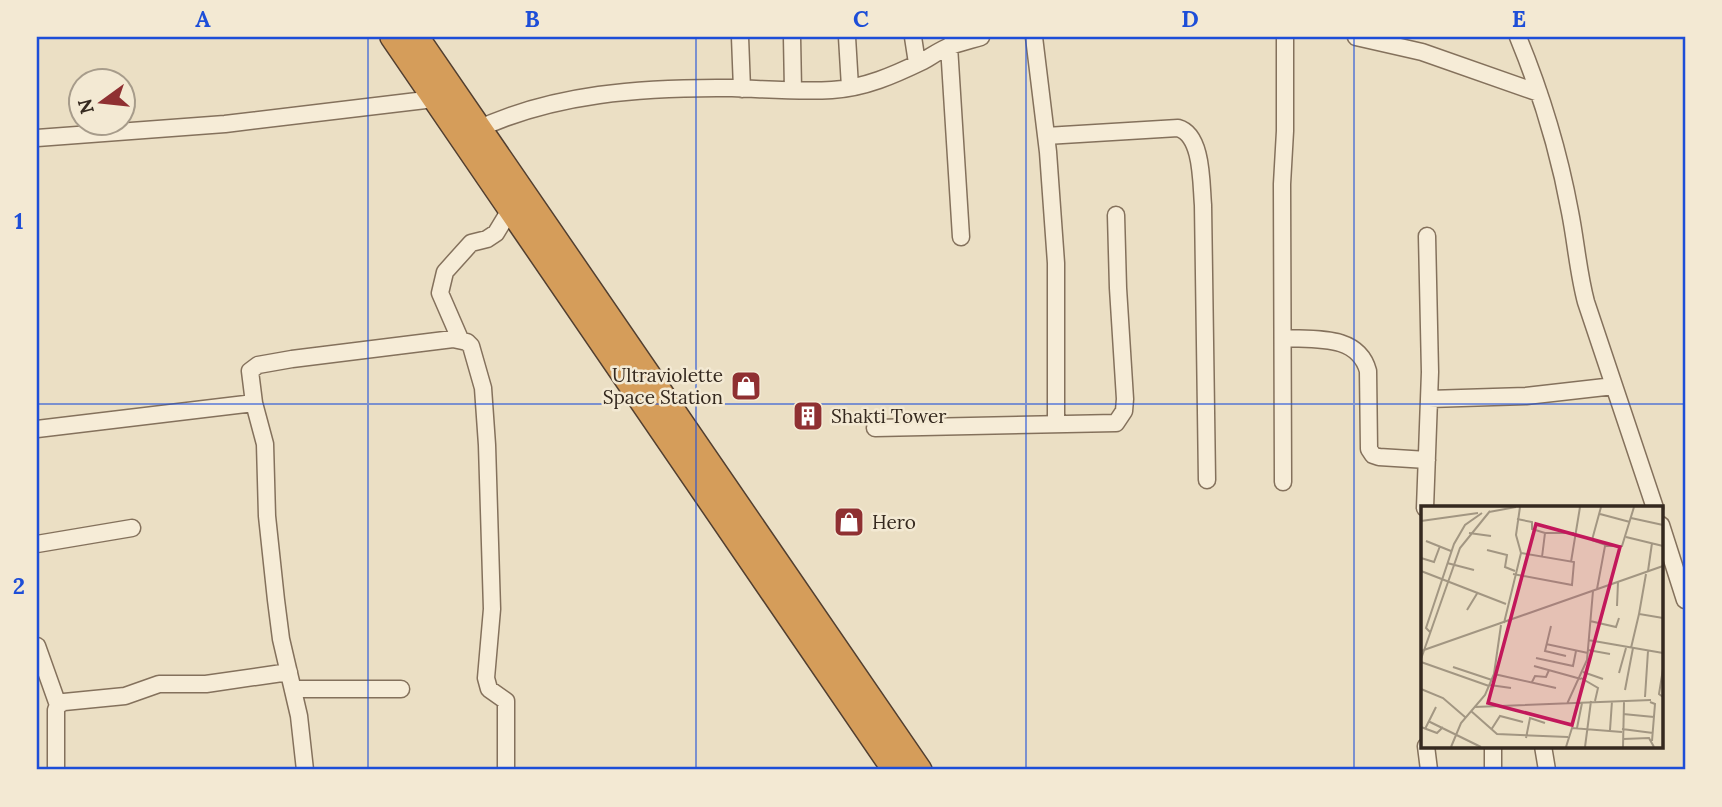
<svg xmlns="http://www.w3.org/2000/svg" width="1722" height="807" viewBox="0 0 1722 807" font-family="Lora,serif">
	<rect width="100%" height="100%" fill="#ebdfc4"/>
	<g fill="none" stroke-linecap="round" stroke-linejoin="round">
		<g stroke="#84715c" stroke-width="19">
			<path id="minor" d="M740,37L742,89
				M792,37L793,90
				M847,37L850,87
				M913,37L917,63
				M1034,37L1048,152L1056,263V424
				M1356,37L1422,52L1539,93
				M1518,37C1541,93 1559,152 1570,212C1576,242 1578,272 1586,302L1655,508
				M949,46L961,237
				M472,132C551,93 645,87 732,88C765,89 799,92 832,90C865,88 894,75 923,61C932,56 941,49 951,46C961,42 971,40 981,37
				M1046,136L1178,128C1203,135 1201,184 1203,205L1207,480
				M37,138L225,124L434,99
				M1283,338C1315,340 1358,334 1368,371L1369,449L1373,455L1379,457L1427,460
				M460,339L440,293L445,272L471,243L487,239L496,233L510,210
				M1429,399L1526,396L1614,386
				M875,428L1116,423L1124,411L1125,399L1118,288L1116,215
				M37,429L254,403
				M1283,482L1282,184L1285,131V37
				M1425,508L1430,372L1427,236
				M1661,525L1685,600
				M37,544L132,528
				M37,646L58,705
				M294,689H401
				M1426,746L1429,770
				M1493,746V770
				M1543,746L1547,770
				M56,770V710L58,705L64,702L125,696L159,684H206L289,672
				M305,770L299,716L281,639L276,600L267,516L265,444L254,403L250,371L258,365L292,359L453,339L467,342L471,346L483,388L487,445L492,609L486,678L489,689L506,701V770"/>
		</g>
		<g stroke="#523f30" stroke-width="26">
			<path id="highway" d="M392,37L894,770
				M417,37L920,770"/>
		</g>
		<use href="#minor" stroke="#f6ecd7" stroke-width="16"/>
		<use href="#highway" stroke="#d59d5a" stroke-width="23"/>
	</g>
	<path fill="none" stroke="#1d4ed8" stroke-width="2" stroke-opacity="0.55" d="M368,37V770M696,37V770M1026,37V770M1354,37V770M37,404H1685"/>
	<defs>
		<g id="shop-square" transform="scale(1.575)"><rect x="-9" y="-9" width="18" height="18" rx="4" fill="#8f3032" stroke="#f3e9d3"/><path d="M-5-2.5h2.3a2.7 3.5 0 0 1 5.4 0H5L5.5 6h-11ZM-1.5-2.5h3a1.5 2.3 0 0 0-3 0Z" fill="#fff"/></g>
		<g id="building-square" transform="scale(1.575)"><rect x="-9" y="-9" width="18" height="18" rx="4" fill="#8f3032" stroke="#f3e9d3"/><path d="M-4-6H4V6H1V3H-1V6H-4ZM-2.5-4.3h1.7v1.8h-1.7ZM.8-4.3h1.7v1.8H.8ZM-2.5-1h1.7V.8h-1.7ZM.8-1h1.7V.8H.8Z" fill="#fff"/></g>
	</defs>
	<g fill-rule="evenodd">
		<use href="#shop-square" x="746" y="386"/>
		<use href="#building-square" x="808" y="416"/>
		<use href="#shop-square" x="849" y="522"/>
	</g>
	<g text-anchor="middle" stroke-width="5" stroke-linejoin="round" paint-order="stroke">
		<g font-size="19" fill="#35291f" stroke="#f3e9d3" text-anchor="start">
			<text x="723" y="382" text-anchor="end">Ultraviolette<tspan x="723" dy="22">Space Station</tspan></text>
			<text x="831" y="423">Shakti Tower</text>
			<text x="872" y="529">Hero</text>
		</g>
	</g>
	<g transform="translate(1421 506)">
		<rect width="242" height="242" fill="#ebdfc4"/>
		<path fill="none" stroke="#a29682" stroke-width="2" d="M180,1L171,34L185,39M68,6L95,1M179,8L209,16M210,12L242,19M96,13L111,16V23L124,27L121,51M0,15L57,7M48,27L70,30M124,27H153M205,31L242,40M5,35L30,45M66,44L86,49L84,61L94,65M0,52L13,56L19,40M150,56L159,1M26,57L53,64M0,65L85,98M227,65L231,37M92,68L151,79L153,56L100,47M225,68L218,108L242,112M176,83L184,40H201L213,1M196,100L197,76M46,104L57,86M169,115L195,121L198,112M83,117L100,47L95,29L99,1M130,120L124,145L145,150M9,126L5,122L33,38L44,19L61,7M167,134L242,147M125,138L167,147M210,142L218,108M167,144L189,148M0,145L242,60M115,152L152,160L155,145M0,153L39,42L69,5M0,156L68,180M113,160L160,173M32,161L71,174M242,163L238,188L242,191M162,166L182,173M198,167L205,142M73,168L80,119M160,172L177,182L174,195M111,176L114,170L125,171L128,164M69,179L90,182M0,183L22,192L44,211M204,184L212,142M224,191L227,145M229,196L234,198L231,235M146,198L166,154L172,85M53,201L230,194M50,205L76,228L147,231M202,208L233,211M7,215L60,241M0,221L16,227L22,221M156,222L161,197M4,223L15,201M201,223L232,227M70,224L79,210L102,216M189,224L191,195M105,232L109,212L124,217M202,233L228,232L233,241M30,241L40,217L64,189L73,168L135,182M145,241L151,222L201,226M164,241L170,195M202,241L203,196"/>
		<path fill="#c2185b" fill-opacity="0.15" stroke="#c2185b" stroke-width="3.5" d="M115,18L199,41L151,219L67,197Z"/>
		<rect width="242" height="242" fill="none" stroke="#35291f" stroke-width="3.5"/>
	</g>
	<rect width="1722" height="807" fill="none" stroke="#f3e9d3" stroke-width="77"/>
	<g transform="translate(102 102) rotate(255)"><circle r="33" fill="#f3e9d3" stroke="#a79c8b" stroke-width="2"/>
	<path d="M0-5L12 26L0 18L-12 26Z" fill="#8f3032"/>
	<text y="-10" font-size="19" font-weight="bold" text-anchor="middle" fill="#35291f">N</text>
	</g>
	<rect x="38" y="38" width="1646" height="730" fill="none" stroke="#1d4ed8" stroke-width="2.5"/>
	<g font-size="23" text-anchor="middle" font-weight="bold" fill="#1d4ed8">
		<text x="203" y="27">A</text>
		<text x="532" y="27">B</text>
		<text x="861" y="27">C</text>
		<text x="1190" y="27">D</text>
		<text x="1519" y="27">E</text>
		<text x="19" y="229">1</text>
		<text x="19" y="594">2</text>
	</g>
</svg>
